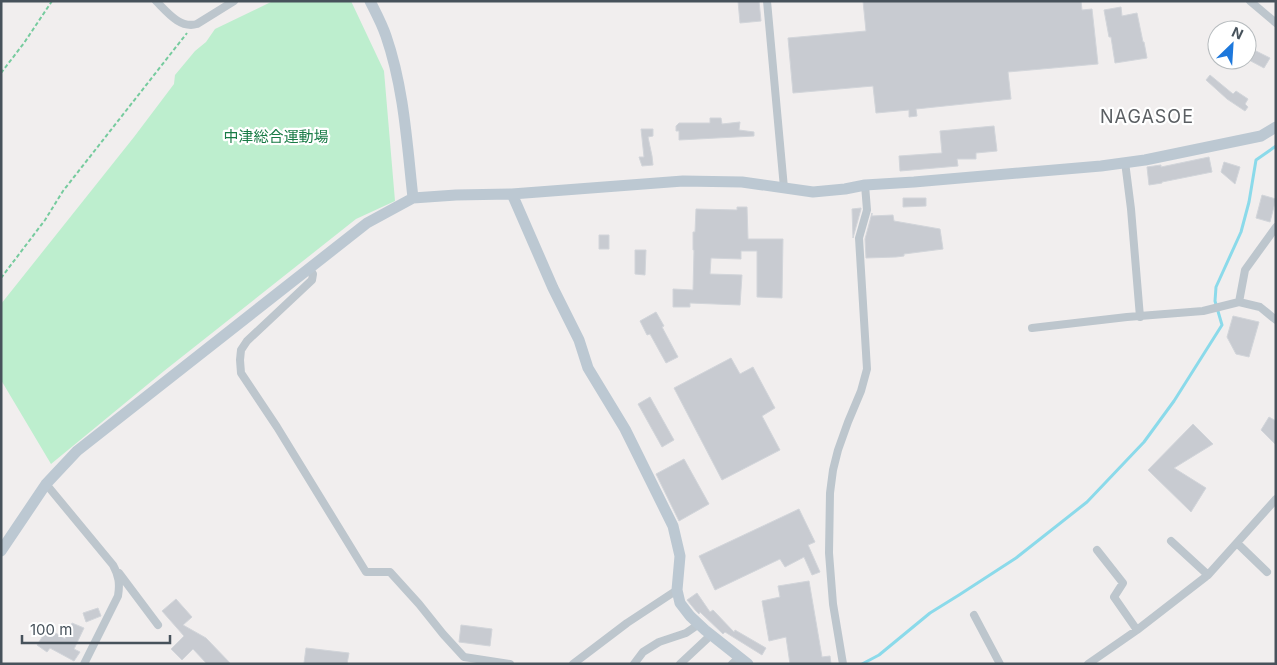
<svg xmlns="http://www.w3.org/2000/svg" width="1277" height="665" viewBox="0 0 1277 665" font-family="Inter,'Noto Sans JP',sans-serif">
	<rect width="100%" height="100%" fill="#f1eeee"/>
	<path fill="#bdeece" d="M273,1H351L384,71L395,201L356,219L164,371L51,464L1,380V304L134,137L174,84L175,75L195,51L206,42L215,29Z"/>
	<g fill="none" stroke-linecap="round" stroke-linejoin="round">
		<path stroke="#8bdaea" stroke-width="3" d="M862,664L879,655L930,613L959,595L1016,558L1087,502L1144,442L1174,401L1222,325L1215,301L1216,287L1241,232L1249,202L1256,160L1276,146"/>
	</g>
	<path fill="#c8cbd1" stroke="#d2d5da" d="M738,1H759L761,21L740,23Z
		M863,1H1081L1082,10L1092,9L1098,64L1008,72L1011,99L916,109L917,116L909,117V110L876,113L873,86L793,93L788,38L866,31Z
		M1121,7L1122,16L1137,13L1143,42H1144L1147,58L1115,63L1111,37H1109L1104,10Z
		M1250,48L1270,58L1264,68L1247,59V54Z
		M1210,75L1233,94L1236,91L1248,99L1245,104L1248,107L1245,111L1227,99L1206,80Z
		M710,118H721L722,124L740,122L739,130L754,132V136L679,140V131H676V126L679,123H710Z
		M994,126L997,151L976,153V159H957L958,166L900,171L899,156L942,153L940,131Z
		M641,129H653V136L648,137L652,156L653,165L642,166L639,157H644Z
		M1209,157L1212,172L1162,182V183L1149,185L1147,167L1161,165V167Z
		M1224,162L1240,167L1235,184L1221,172Z
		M1262,195L1276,199L1270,222L1256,218Z
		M903,198H926V206L903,207Z
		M737,207H747L748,239H783L782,298L757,297V251H741V259L711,258L710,274L742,275L740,305L690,303V307H673V289L693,290L694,250H693V232H695L696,209L737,210Z
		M861,208V209L853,238L852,209Z
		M872,213V216L893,215L894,221L940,229L943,249L904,254V256L896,257L866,258L865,239Z
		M599,235H609V249H599Z
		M635,250H646L645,275L635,274Z
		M656,312L664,326L662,327L678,357L666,363L650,334L647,335L640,321Z
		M1233,316L1259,322L1249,357L1236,354L1227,337Z
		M731,358L740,374L753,367L775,408L762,416L780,450L722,480L674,388Z
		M650,397L674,440L662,447L638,404Z
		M1269,417L1276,421V445L1261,430Z
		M1193,424L1213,444L1174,468L1206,488L1191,512L1148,470Z
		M684,459L709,504L679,521L656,474Z
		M799,509L815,542L808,545L820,572L812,575L804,557L785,567L780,559L715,590L699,556Z
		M809,581L822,657L830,656L831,664H790L786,637L769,641L762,601L780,597L778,586Z
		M697,593L710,612L713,610L734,632L735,630L766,648L762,655L725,632L723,634L700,612L699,614L696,611L687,600Z
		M176,599L192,617L183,625L206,638L231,664H207L193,649L182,660L171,649L184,636L162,611Z
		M98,608L101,616L86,622L83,613Z
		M72,623L84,628L74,649L80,652L74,661L50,648L47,652L37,645L48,628L65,639Z
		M461,625L492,629L490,646L459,642Z
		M306,648L349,653L347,664L304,663Z"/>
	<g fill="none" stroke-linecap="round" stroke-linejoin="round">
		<path stroke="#76cb9e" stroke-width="2" stroke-dasharray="4 2.5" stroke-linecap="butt" d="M1,73L24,43L52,1
			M1,278L45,220L63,191L187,33"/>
		<path stroke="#bdc6cd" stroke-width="8" d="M156,1C167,12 180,29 197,24L234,1
			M767,1L784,188
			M1250,1L1276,23
			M1125,162L1131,209L1140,317
			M309,268L313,274L312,280L247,341L241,350L240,360L241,373L277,427L366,572H390L419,604L443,634L464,657L510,664
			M1239,302L1245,270L1276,227
			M1032,328L1127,317L1203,311L1239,302L1260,307L1276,320
			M46,484L113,565C119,576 120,584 118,596L84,664
			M1171,541L1208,575
			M1237,543L1267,572
			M1097,550L1123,583L1114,597L1137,630
			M119,573L158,625
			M974,615L1000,664
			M573,664L627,623L677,590
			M634,664L643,652L659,642L686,633L699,624
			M680,664L711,635
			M732,664L740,657
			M843,664L833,604L829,553L830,493L833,470L838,450L848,422L861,391L867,369L859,238L867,210L865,185
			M1088,664L1137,630L1208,575L1276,499"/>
		<path stroke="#bcc8d2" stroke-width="11" d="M370,1C376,13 382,24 386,36C404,88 407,144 413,198
			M512,194L553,288L579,340L588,368L625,429L673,526L680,556L677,590L680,603L690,616L705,630L748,664
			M1,551L46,484L77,451L367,223L413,198L456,195L512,194L683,181L742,182L813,192L845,189L865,185L914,182L1101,166L1145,160L1261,136L1276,127"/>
	</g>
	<g text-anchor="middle" stroke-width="4.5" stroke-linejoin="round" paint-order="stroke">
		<g font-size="15" fill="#197b46" stroke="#fff">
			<text x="276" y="142">中津総合運動場</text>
		</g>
		<g font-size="18" letter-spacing="1" fill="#5b5f63" stroke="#fff">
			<text x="1147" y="123">NAGASOE</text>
		</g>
	</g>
	<rect width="1277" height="665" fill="none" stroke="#47525b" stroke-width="5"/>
	<g transform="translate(1232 45) rotate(25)"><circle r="24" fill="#ffffff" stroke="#b5babd"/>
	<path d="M0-4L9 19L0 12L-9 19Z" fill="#1d78dc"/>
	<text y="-8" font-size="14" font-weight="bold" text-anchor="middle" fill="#47525b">N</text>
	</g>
	<path d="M22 635v8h148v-8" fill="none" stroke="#47525b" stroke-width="2.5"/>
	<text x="30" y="635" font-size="15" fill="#47525b" stroke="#ffffff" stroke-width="4" paint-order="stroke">100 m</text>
</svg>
